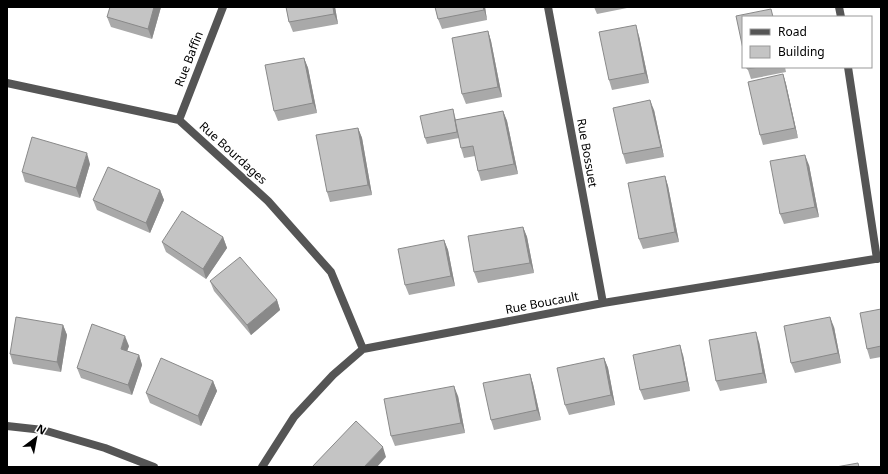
<svg xmlns="http://www.w3.org/2000/svg" width="888" height="474" viewBox="0 0 888 474" font-family="'Noto Sans',sans-serif">
	<rect width="100%" height="100%" fill="#fff"/>
	<g fill="none" stroke-linecap="round" stroke-linejoin="round">
		<path stroke="#555" stroke-width="8" d="M548,7L603,303
			M839,7L841,17
			M848,67L877,259
			M7,83L179,120L268,201L331,272L363,349
			M179,120L223,7
			M7,426L43,430L105,448L154,467
			M262,467L294,417L333,375L363,349L603,303L881,258"/>
	</g>
	<path fill="#a9a9a9" d="M161,7L152,39L111,27L107,17Z
		M286,7H335L338,24L293,32L289,22Z
		M435,7H485L487,20L442,29L438,19Z
		M594,7H632L597,14Z
		M488,31L491,41L502,97L466,104L462,94Z
		M639,36L649,83L612,90L609,80Z
		M304,58L308,68L317,113L278,121L274,111Z
		M747,67H785L786,72L751,79Z
		M783,74L786,84L798,138L763,145L760,135Z
		M453,109L456,120L503,111L507,121L518,174L481,181L478,171L475,156L464,158L461,148L459,138L427,144L425,138Z
		M654,110L664,157L626,164L623,154Z
		M358,128L362,138L372,195L330,202L327,192Z
		M90,164L80,198L25,182L22,172Z
		M809,165L819,217L784,224L780,214Z
		M665,176L668,186L679,242L643,249L639,239Z
		M160,190L164,200L150,233L97,210L93,200Z
		M523,227L527,237L534,273L478,283L474,272Z
		M223,237L227,248L206,279L166,252L162,242Z
		M444,240L448,250L455,286L409,295L405,285Z
		M210,281L277,300L280,310L251,335L214,291Z
		M881,309V357L870,359L867,349Z
		M63,325L67,335L61,372L13,364L10,354Z
		M834,327L841,363L795,373L791,363Z
		M759,342L767,383L720,391L716,381Z
		M129,346L127,351L139,355L142,365L132,395L81,378L77,368Z
		M683,355L690,391L644,400L640,390Z
		M604,358L608,368L615,405L569,415L565,405Z
		M530,374L533,384L541,420L494,430L491,420Z
		M213,381L217,391L201,426L150,403L146,393Z
		M458,396L465,433L395,446L391,436Z"/>
	<path fill="#898989" d="M154,7H161L152,39L148,29Z
		M333,7H335L338,24L334,14Z
		M483,7H485L487,20L484,10Z
		M636,25L639,36L649,83L645,73Z
		M488,31L491,41L502,97L498,87Z
		M304,58L308,68L317,113L313,103Z
		M783,74L786,84L798,138L795,128Z
		M650,100L654,110L664,157L661,147Z
		M503,111L507,121L518,174L514,164Z
		M358,128L362,138L372,195L368,185Z
		M87,153L90,164L80,198L76,188Z
		M805,155L809,165L819,217L815,207Z
		M665,176L668,186L679,242L675,232Z
		M160,190L164,200L150,233L146,223Z
		M523,227L527,237L534,273L530,263Z
		M223,237L227,248L206,279L203,269Z
		M444,240L448,250L455,286L451,276Z
		M277,300L280,310L251,335L247,325Z
		M830,317L834,327L841,363L838,353Z
		M63,325L67,335L61,372L57,362Z
		M756,332L759,342L767,383L763,373Z
		M125,336L129,346L124,359L121,349Z
		M680,345L683,355L690,391L687,381Z
		M139,355L142,365L132,395L128,385Z
		M604,358L608,368L615,405L611,395Z
		M530,374L533,384L541,420L537,410Z
		M213,381L217,391L201,426L198,416Z
		M454,386L458,396L465,433L461,423Z
		M383,447L386,457L377,467H364Z"/>
	<path fill="#c4c4c4" stroke="#898989" d="M110,7H154L148,29L107,17Z
		M286,7H333L334,14L289,22Z
		M435,7H483L484,10L438,19Z
		M771,9L773,17H743V49L736,16Z
		M636,25L645,73L609,80L599,32Z
		M488,31L498,87L462,94L452,38Z
		M304,58L313,103L274,111L265,65Z
		M747,67H759L747,69Z
		M783,74L795,128L760,135L748,82Z
		M650,100L661,147L623,154L613,108Z
		M453,109L457,132L425,138L420,116Z
		M503,111L514,164L478,171L473,146L461,148L455,120Z
		M358,128L368,185L327,192L316,135Z
		M32,137L87,153L76,188L22,172Z
		M805,155L815,207L780,214L770,161Z
		M108,167L160,190L146,223L93,200Z
		M665,176L675,232L639,239L628,183Z
		M182,211L223,237L203,269L162,242Z
		M523,227L530,263L474,272L468,236Z
		M444,240L451,276L405,285L398,249Z
		M240,257L277,300L247,325L210,281Z
		M881,309V346L867,349L860,313Z
		M16,317L63,325L57,362L10,354Z
		M830,317L838,353L791,363L784,326Z
		M92,324L125,336L121,349L139,355L128,385L77,368Z
		M756,332L763,373L716,381L709,340Z
		M680,345L687,381L640,390L633,355Z
		M161,358L213,381L198,416L146,393Z
		M604,358L611,395L565,405L557,368Z
		M530,374L537,410L491,420L483,383Z
		M454,386L461,423L391,436L384,399Z
		M356,421L383,447L364,467H312Z
		M858,463L859,467H836Z"/>
	<g text-anchor="middle" stroke-width="3" stroke-linejoin="round" paint-order="stroke">
		<g font-size="12" fill="#000" stroke="#fff">
			<text transform="translate(189 59) rotate(-69)" y="4">Rue Baffin</text>
			<text transform="translate(233 153) rotate(42)" y="4">Rue Bourdages</text>
			<text transform="translate(587 153) rotate(80)" y="4">Rue Bossuet</text>
			<text transform="translate(542 303) rotate(-11)" y="4">Rue Boucault</text>
		</g>
	</g>
	<rect width="888" height="474" fill="none" stroke="#000000" stroke-width="16"/>
	<rect x="742" y="16" width="130" height="52" fill="#ffffff" stroke="#999999"/>
	<rect x="750" y="29" width="20" height="6" fill="#555555" stroke="#999999"/>
	<text x="778" y="36" font-size="12" fill="#000000">Road</text>
	<rect x="750" y="46" width="20" height="12" fill="#c4c4c4" stroke="#999999"/>
	<text x="778" y="56" font-size="12" fill="#000000">Building</text>
	<g transform="translate(36 438) rotate(32)" stroke="#ffffff" stroke-width="3" paint-order="stroke">
	<path d="M0-3L7 15L0 10L-7 15Z" fill="#000000"/>
	<text y="-6" font-size="11" font-weight="bold" text-anchor="middle" fill="#000000">N</text>
	</g>
</svg>
